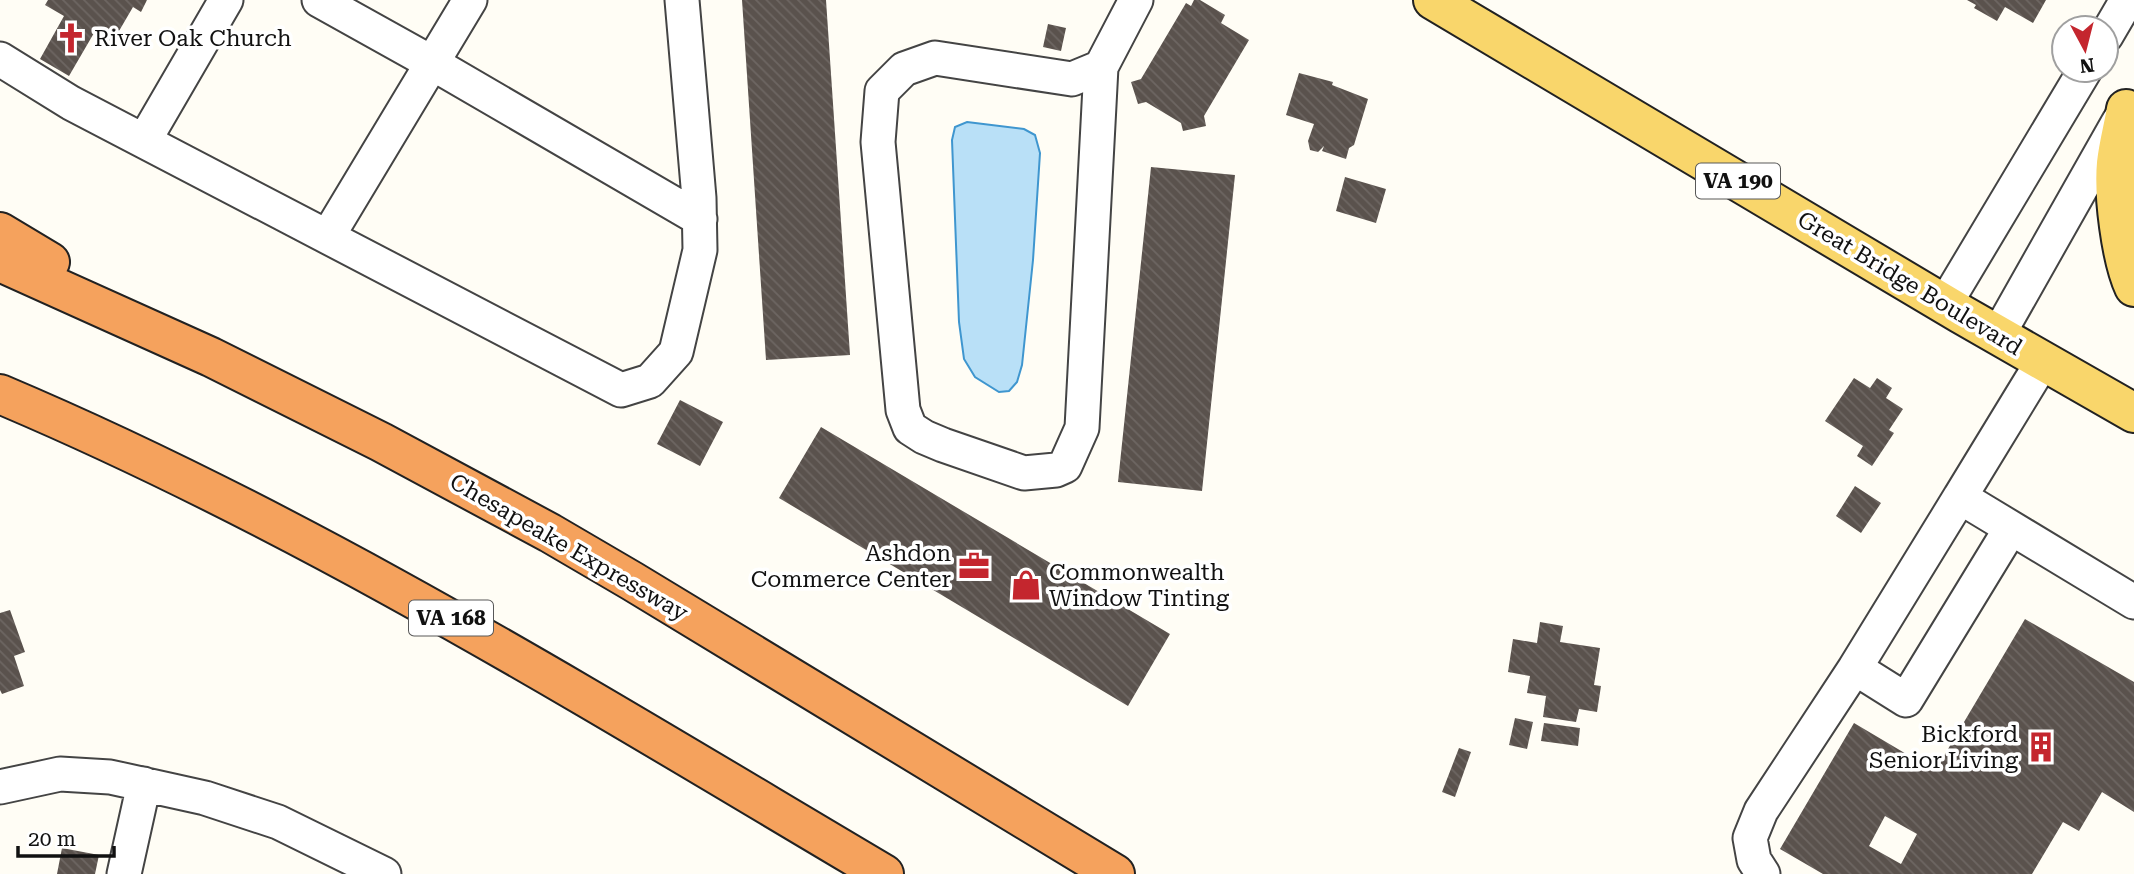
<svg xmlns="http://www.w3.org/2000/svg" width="2134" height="874" viewBox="0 0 2134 874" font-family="'Roboto Serif',serif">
	<defs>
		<pattern id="building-back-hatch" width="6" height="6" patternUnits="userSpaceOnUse" patternTransform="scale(1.75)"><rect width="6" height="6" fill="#5a524d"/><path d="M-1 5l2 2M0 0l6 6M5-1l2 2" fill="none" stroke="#6d6662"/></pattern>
	</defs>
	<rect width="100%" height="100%" fill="#fffdf5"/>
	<path fill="#b9e0f7" stroke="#3f96cf" stroke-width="2" d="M967,122L1024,129L1035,135L1040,153L1033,260L1022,365L1017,382L1009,391L999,392L975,377L964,359L959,322L952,140L955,127Z"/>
	<path fill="url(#building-back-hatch)" fill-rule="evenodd" d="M48,0H147L141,12L133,7L112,43L94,33L69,76L40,59L64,16L45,5Z
		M742,0H826L850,355L766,360Z
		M1194,0H1200L1225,15L1221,23L1249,40L1204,116L1206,126L1183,131L1181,123L1146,102L1138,104L1131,82L1141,79L1186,3L1191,6Z
		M1967,0H2046L2033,23L2005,7L1997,21L1974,8L1976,5Z
		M1048,24L1066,28L1061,51L1043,47Z
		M1299,73L1333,82L1332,85L1368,99L1354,145L1349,148L1346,159L1322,151L1324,146L1318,152L1310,150L1308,141L1314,124L1286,115Z
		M1151,167L1235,175L1202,491L1118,482Z
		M1345,177L1386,189L1376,223L1336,211Z
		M1854,378L1870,388L1877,378L1892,388L1886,398L1903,409L1889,430L1894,433L1872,466L1857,456L1863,446L1825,421Z
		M680,400L723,422L700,466L657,444Z
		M821,427L1170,634L1128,706L779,498Z
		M1855,486L1881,503L1861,533L1836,516Z
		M10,610L25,652L14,656L24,686L2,694L0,690V613Z
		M2025,619L2134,682V812L2102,792L2079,831L2063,822L2032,874H1823L1780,849L1854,723L1935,771ZM1885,816L1917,834L1901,864L1869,846Z
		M1540,622L1563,626L1560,642L1600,648L1594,685L1601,686L1597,712L1579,709L1576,722L1543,717L1546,696L1527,693L1530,676L1508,672L1513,639L1537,643Z
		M1515,718L1533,722L1527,749L1509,745Z
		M1544,723L1580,728L1578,746L1541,741Z
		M1459,748L1471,752L1455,797L1442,792Z
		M62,848L99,855L95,874H57Z"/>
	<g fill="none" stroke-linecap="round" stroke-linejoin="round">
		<g stroke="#444" stroke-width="37">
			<path id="minor" d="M319,0L432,63L700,219
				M2106,36L2127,0
				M0,59L71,103L621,390L650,381L676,352L700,250L699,198L682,0
				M1101,67L1072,79L935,58L904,69L882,91L878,142L903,410L910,428L924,437L943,445L1024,473L1056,470L1065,466L1082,428L1101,67L1136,0
				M144,141L226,0
				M328,236L470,0
				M1945,304L2085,70
				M1998,335L2119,121
				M2043,361L1960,497L2134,602
				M1960,497L1855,668L1906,700L2011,528
				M0,787L60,774L110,777L205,798L278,822L384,874
				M124,874L144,784
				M1763,874L1754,860L1750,838L1761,811L1855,668"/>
		</g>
		<g stroke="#222" stroke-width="42">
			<path id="major" d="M1433,0L1961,314L2134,413
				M2126,109C2123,127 2118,145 2116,163C2113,194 2121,259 2134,287"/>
		</g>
		<g stroke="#222" stroke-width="42">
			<path id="highway" d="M0,232L50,262
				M0,262L211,357L381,442L550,533L632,581L1115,874
				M0,394C310,525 595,703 884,874"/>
		</g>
		<use href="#minor" stroke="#fff" stroke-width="33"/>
		<use href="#major" stroke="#f9d66b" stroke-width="38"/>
		<use href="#highway" stroke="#f5a25d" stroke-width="38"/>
	</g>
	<defs>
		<g id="church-bare" transform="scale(2.415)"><path d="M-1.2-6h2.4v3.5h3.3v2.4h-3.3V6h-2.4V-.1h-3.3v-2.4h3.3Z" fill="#c4262e" stroke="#fff" stroke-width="2.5" paint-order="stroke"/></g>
		<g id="office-bare" transform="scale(2.415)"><path d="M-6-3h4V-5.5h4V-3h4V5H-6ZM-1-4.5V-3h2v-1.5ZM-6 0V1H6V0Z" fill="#c4262e" stroke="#fff" stroke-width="2.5" paint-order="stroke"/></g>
		<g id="shop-bare" transform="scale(2.415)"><path d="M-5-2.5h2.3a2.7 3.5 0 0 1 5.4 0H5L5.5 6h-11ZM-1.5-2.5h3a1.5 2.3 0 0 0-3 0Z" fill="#c4262e" stroke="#fff" stroke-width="2.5" paint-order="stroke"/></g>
		<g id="building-bare" transform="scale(2.415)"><path d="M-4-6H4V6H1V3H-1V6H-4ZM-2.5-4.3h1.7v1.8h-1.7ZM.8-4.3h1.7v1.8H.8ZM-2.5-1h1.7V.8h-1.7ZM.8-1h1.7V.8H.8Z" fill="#c4262e" stroke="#fff" stroke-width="2.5" paint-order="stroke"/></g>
	</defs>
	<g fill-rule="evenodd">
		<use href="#church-bare" x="71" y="38"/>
		<use href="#office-bare" x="974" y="566"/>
		<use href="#shop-bare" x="1026" y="585"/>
		<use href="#building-bare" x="2041" y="747"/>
	</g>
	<g text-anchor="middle" stroke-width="7" stroke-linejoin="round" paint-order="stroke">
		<g fill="#fff" stroke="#585858" stroke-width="2">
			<rect x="1696" y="163.5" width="84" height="35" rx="5"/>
			<rect x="409" y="600.5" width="84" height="35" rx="5"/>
		</g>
		<g font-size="21" font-weight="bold" fill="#111">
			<text x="1738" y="188">VA 190</text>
			<text x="451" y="625">VA 168</text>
		</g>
		<g font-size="23" fill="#111" stroke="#fff" text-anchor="start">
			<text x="94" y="46">River Oak Church</text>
			<text x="951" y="561" text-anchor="end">Ashdon<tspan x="951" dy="26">Commerce Center</tspan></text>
			<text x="1049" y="580">Commonwealth<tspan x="1049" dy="26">Window Tinting</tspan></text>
			<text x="2018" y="742" text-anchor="end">Bickford<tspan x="2018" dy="26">Senior Living</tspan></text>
		</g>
		<g font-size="23" fill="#111" stroke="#fff">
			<text transform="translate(1910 283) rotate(31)" y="8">Great Bridge Boulevard</text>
			<text transform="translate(569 547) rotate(30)" y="8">Chesapeake Expressway</text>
		</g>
	</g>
	<g transform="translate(2085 49) rotate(173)"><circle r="33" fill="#ffffff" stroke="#a0a0a0" stroke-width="2"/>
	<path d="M0-5L12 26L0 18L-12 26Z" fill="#c4262e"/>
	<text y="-10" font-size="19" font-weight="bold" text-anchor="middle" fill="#111111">N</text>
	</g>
	<path d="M18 846v10h96v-10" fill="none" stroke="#111111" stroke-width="3.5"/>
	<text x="28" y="846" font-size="21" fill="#111111" stroke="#ffffff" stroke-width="5" paint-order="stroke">20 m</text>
</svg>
